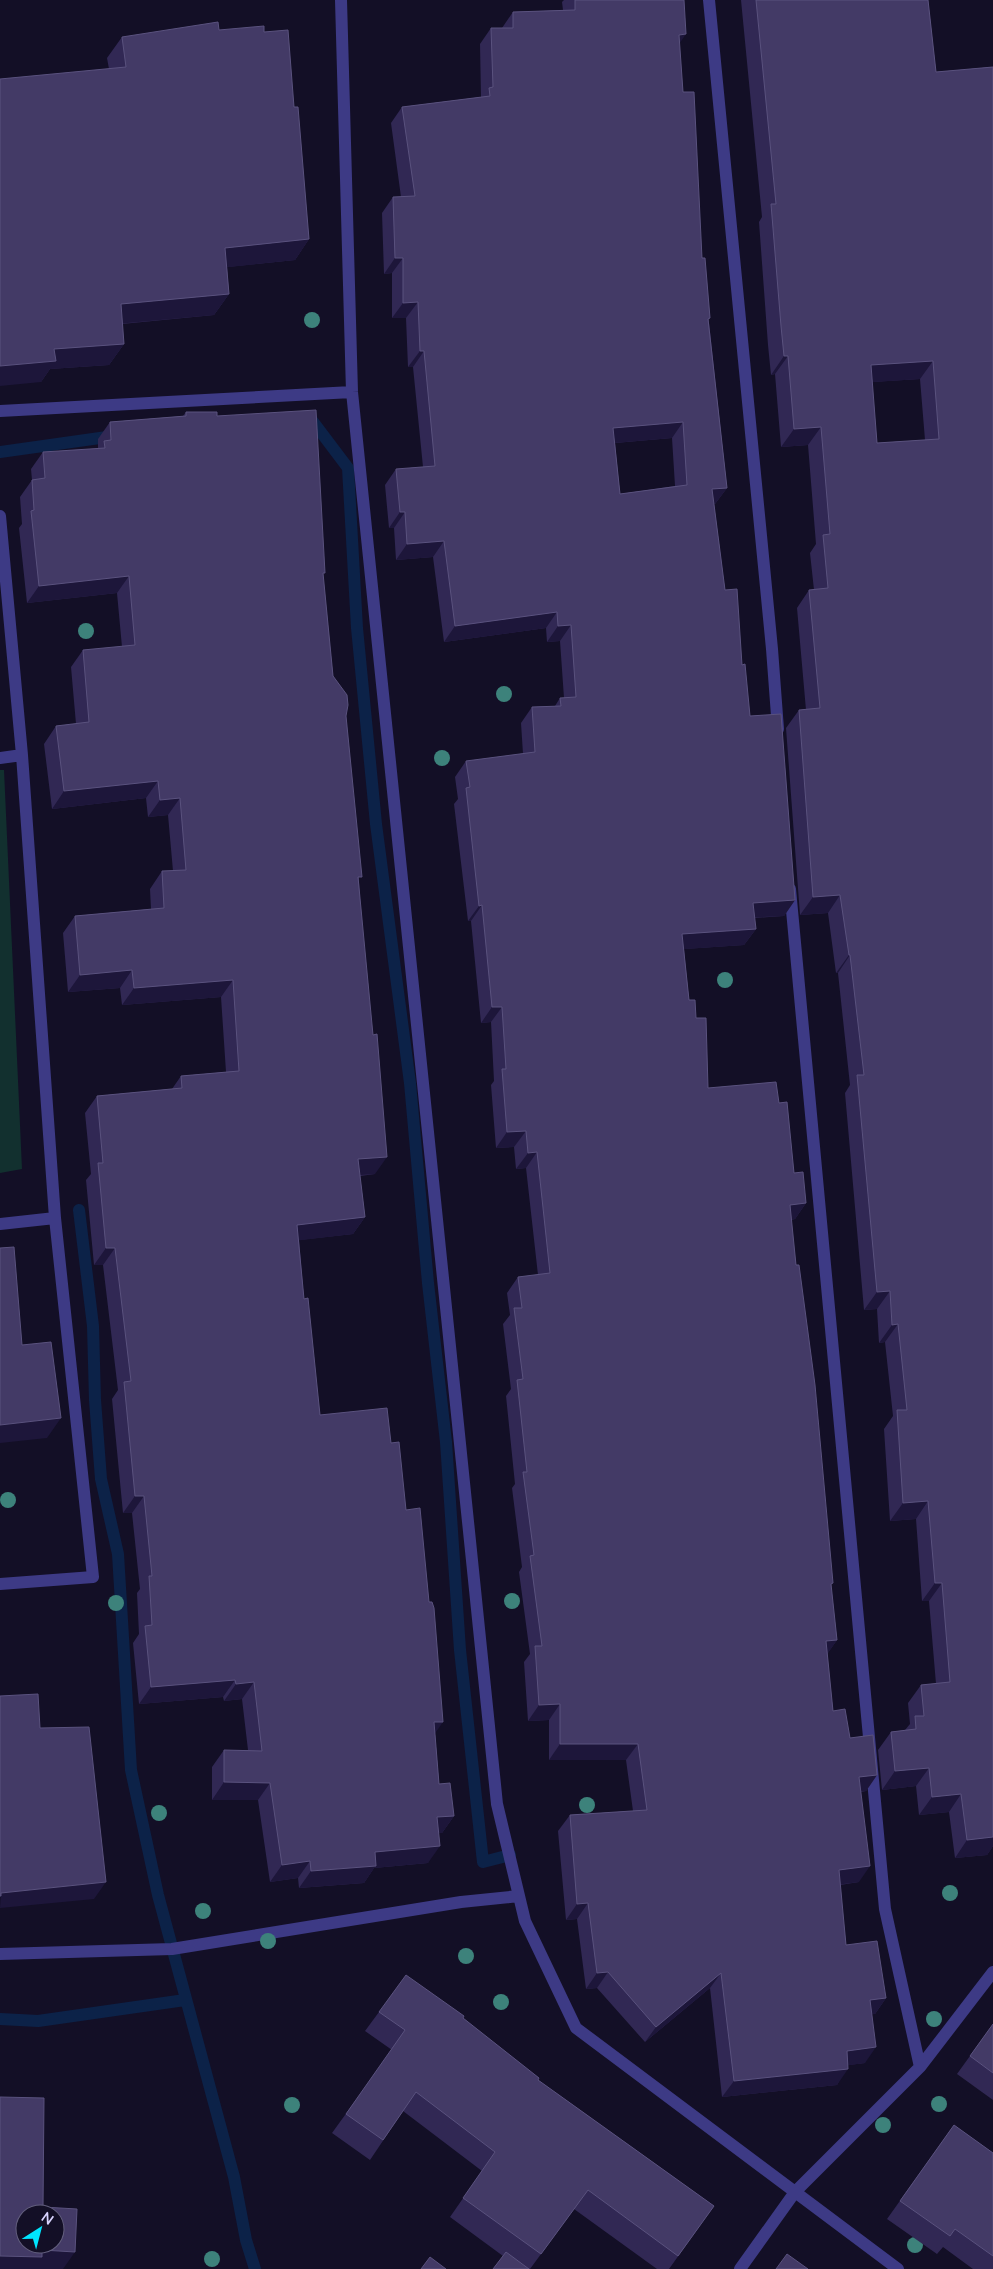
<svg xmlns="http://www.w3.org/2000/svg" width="993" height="2269" viewBox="0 0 993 2269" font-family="Lato,sans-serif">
	<rect width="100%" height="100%" fill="#130f26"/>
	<path fill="#12302f" d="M0,770H4L22,1169L0,1173Z"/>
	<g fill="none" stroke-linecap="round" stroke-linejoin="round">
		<path stroke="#0c2248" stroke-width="12" d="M306,420L311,419L348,468L357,628L376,824L410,1083L428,1283L446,1442L460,1650L483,1862L510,1855
			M0,452L114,436
			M79,1210L93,1326L95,1400L101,1479L118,1554L131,1770L158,1895L234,2177L246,2240L255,2269
			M0,2019L38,2021L185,2000"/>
		<path stroke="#3d3a85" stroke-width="12" d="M341,0L352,392L497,1804L525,1921L576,2028L898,2269
			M709,0L772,649L778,729
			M0,411L352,392
			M0,516L22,755L55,1218L93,1577L0,1584
			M0,758L22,755
			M790,889L885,1909L920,2067
			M0,1224L55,1218
			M0,1954L172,1949L461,1902L519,1896
			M740,2269L795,2192L920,2067L993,1972"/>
	</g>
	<g fill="#3d827b">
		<circle cx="312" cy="320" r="8"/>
		<circle cx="86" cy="631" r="8"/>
		<circle cx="504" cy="694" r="8"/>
		<circle cx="442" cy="758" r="8"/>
		<circle cx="725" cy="980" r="8"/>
		<circle cx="8" cy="1500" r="8"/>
		<circle cx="512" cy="1601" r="8"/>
		<circle cx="116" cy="1603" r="8"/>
		<circle cx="587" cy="1805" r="8"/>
		<circle cx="159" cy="1813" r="8"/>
		<circle cx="950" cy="1893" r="8"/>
		<circle cx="203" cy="1911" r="8"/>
		<circle cx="268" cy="1941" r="8"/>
		<circle cx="466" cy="1956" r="8"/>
		<circle cx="501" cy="2002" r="8"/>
		<circle cx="934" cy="2019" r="8"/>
		<circle cx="939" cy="2104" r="8"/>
		<circle cx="292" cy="2105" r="8"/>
		<circle cx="883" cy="2125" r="8"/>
		<circle cx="915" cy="2245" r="8"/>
		<circle cx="212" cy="2259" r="8"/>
	</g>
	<path fill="#312854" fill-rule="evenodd" d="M564,0H684L679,44L683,92L702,258L727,488L715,504H714L725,590L742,665L750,716L795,900L784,916L754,918L756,929L744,945L684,949L689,1000L696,1018L708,1088L779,1103L794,1173L806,1203L795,1219L791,1220L837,1640L827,1654L833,1711L850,1738L877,1775L866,1791L861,1792L859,1882L840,1885L846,1945L886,1998L875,2014H872L865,2063L848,2065L837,2085L722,2097L710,1988L645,2042L597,1988L586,1989L577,1919L566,1920L558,1831L570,1815L633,1811L626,1760H549V1720L528,1721L524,1662L530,1654L519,1572L522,1567L512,1488L515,1484L506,1396L511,1389L503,1324L510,1315L507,1293L518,1277L538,1275L526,1168L516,1169L514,1147L496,1148L491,1085L494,1081L491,1022L481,1023L471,921H468L454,804L458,799L455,777L466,761L523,754L521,723L532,707L555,706L560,698H564L560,641L547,642L546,628L444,642L433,557L396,560L394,528H389L385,485L396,469L423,467L413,367H408L406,318H392V273L384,274L382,213L393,197H401L391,123L402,107L481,97L480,44L491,28H502L513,12L563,10L562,2ZM672,438L675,486L620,494L615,443Z
		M741,0H928L936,72L993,67V1846L987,1855L955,1858L949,1812L919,1815L916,1786L882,1790L878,1750L891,1732L905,1730L910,1724L908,1703L921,1685L936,1684L929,1601H922L916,1519L890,1521L884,1429L893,1416L885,1342L879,1343L877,1309L864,1310L845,1093L850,1085L838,973H836L828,913L800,915L786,728L799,710H806L797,608L809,590H814L810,553L816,544L808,445L781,447L775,374L771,375L768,345L759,222L762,217ZM920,379L925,440L877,443L872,382Z
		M219,30L264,32L294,107L309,239L295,260L227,267L229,294L214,315L122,324L124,344L109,365L50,369L41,382L109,69L107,58L122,37Z
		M186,412L217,416L323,576L333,676L346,716L359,881L375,1174L360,1176L365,1217L353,1234L299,1240L304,1299L320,1415L391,1443L406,1510L435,1734L439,1784L454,1816L442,1833H439L428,1863L374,1868L364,1883L299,1888L298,1878L270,1882L258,1800H212V1767L224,1750H248L242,1699L224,1701L223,1697L139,1704L133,1643L139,1634L137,1593L140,1589L132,1513H123L112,1399L118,1390L103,1265H94L86,1180L91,1174L85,1113L97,1096L172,1089L181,1076L226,1072L221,997L122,1005L120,988L68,992L63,933L75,916L151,909L150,889L162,871H173L168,815L148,817L146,798L52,809L44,744L56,726L76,724L71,667L83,650L122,647L117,593L27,603L19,528L22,524L20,497L32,480L31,469L43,452L98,449V439L110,422L183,416Z
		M379,2012L463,2018L538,2080L714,2206L669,2269H657L574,2209L530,2269H493L503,2256L450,2217L482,2171L403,2111L370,2160L332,2133L392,2050L365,2031Z
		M993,2024V2100L957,2074Z
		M954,2125L993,2153V2269H973L943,2247L937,2254L887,2219Z"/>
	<path fill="#1d163a" d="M686,34L675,50L679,35Z
		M309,239L295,260L210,269L225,248Z
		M395,258H403L392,273L384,274Z
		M229,294L214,315L106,325L121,304Z
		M418,302L406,318H392L403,303Z
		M124,344L109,365L50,369L41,382L0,386V366L54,349Z
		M420,351H424L413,367H408Z
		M784,356H788L775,374L771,375Z
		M933,361L920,379L858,383L871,365Z
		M683,422L672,438L602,444L613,428Z
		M821,427L808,445L781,447L794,429Z
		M727,488L715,504L701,505L712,489Z
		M400,512H405L394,528H389Z
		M444,541L433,557L396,560L407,544Z
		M129,576L117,593L27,603L39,586Z
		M557,612L546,628L444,642L455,626Z
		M571,625L560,641L547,642L558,626Z
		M158,781L146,798L52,809L64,791Z
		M180,798L168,815L148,817L160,800Z
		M840,895L828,913L800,915L813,897Z
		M795,900L784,916L742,918L753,903Z
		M482,905L471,921H468L479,906Z
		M756,929L744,945L671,950L682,934Z
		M849,955H850L838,973H836Z
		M132,970L120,988L68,992L80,975Z
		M233,980L221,997L122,1005L134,988Z
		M492,1007H502L491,1022L481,1023Z
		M526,1131L514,1147L496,1148L507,1132Z
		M537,1152L526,1168L516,1169L528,1153Z
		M387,1157L375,1174L346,1176L358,1159Z
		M806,1203L795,1219L779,1221L790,1205Z
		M365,1217L353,1234L285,1242L297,1225Z
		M106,1248H115L103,1265H94Z
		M890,1291L877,1309L864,1310L877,1292Z
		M898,1324L885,1342L879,1343L892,1325Z
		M61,1418L47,1438L0,1443V1425Z
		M135,1496H144L132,1513H123Z
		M928,1501L916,1519L890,1521L903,1503Z
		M935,1583H942L929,1601H922Z
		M837,1640L826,1656V1641Z
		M235,1680L223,1697L139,1704L151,1687Z
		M254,1682L242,1699L224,1701L236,1684Z
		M560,1704L549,1720L528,1721L539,1705Z
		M434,1722H443L431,1739Z
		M560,1744H638L626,1760H549Z
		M929,1768L916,1786L882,1790L895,1771Z
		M877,1775L866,1791L848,1793L859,1777Z
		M224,1782L270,1783L258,1800H212Z
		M961,1794L949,1812L919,1815L932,1797Z
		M454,1816L442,1833L425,1834L437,1817Z
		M993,1837V1846L987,1855L955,1858L967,1840Z
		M440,1846L428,1863L374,1868L364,1883L299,1888L311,1871L375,1852Z
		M310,1861L298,1878L270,1882L282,1865Z
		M870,1866L859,1882L828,1886L839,1870Z
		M106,1882L94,1899L0,1908L1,1893Z
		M588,1903L577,1919L566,1920L577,1904Z
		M608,1972L597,1988L586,1989L597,1973Z
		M721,1973L710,1988L645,2042L656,2027Z
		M886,1998L875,2014L859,2016L870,2000Z
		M876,2047L865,2063L836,2067L847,2051Z
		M848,2069L837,2085L722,2097L734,2081Z
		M42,2250L75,2252L63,2269H0V2256Z"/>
	<path fill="#433a66" stroke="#5a527e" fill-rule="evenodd" d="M575,0H684L686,34L679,35L683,92H694L702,258H705L710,318L708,319L727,488L712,489L725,590L737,589L742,665L745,664L750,716L781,714L795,900L753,903L756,929L682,934L689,1000H695L696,1018H706L708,1088L776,1082L779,1103L787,1102L794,1173L803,1172L806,1203L790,1205L796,1265H799L815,1385L833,1583L831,1584L837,1640L826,1641L833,1711L845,1709L850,1738L873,1735L877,1775L859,1777L870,1866L839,1870L846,1945L877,1941L886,1998L870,2000L876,2047L847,2051L848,2069L734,2081L721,1973L656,2027L608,1972L597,1973L588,1903L577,1904L570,1815L647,1810L638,1744H560V1704L539,1705L535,1646H542L530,1556L534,1555L523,1472H527L517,1380L523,1379L514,1308H522L518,1277L550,1273L537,1152L528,1153L526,1131L507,1132L502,1069H506L502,1007H492L482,905L479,906L466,788L470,787L466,761L535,752L532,707L561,706L560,698L576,697L571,625L558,626L557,612L455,626L444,541L407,544L405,512H400L396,469L435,466L424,351H420L418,302L403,303V258H395L393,197L415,196L402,107L490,96L489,88L493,87L491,28H513V12L575,10ZM683,422L687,485L620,494L613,428Z
		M756,0H928L936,72L993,67V1837L967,1840L961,1794L932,1797L929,1768L895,1771L891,1732L916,1729L915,1716H924L921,1685L950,1682L942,1583H935L928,1501L903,1503L897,1410H907L898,1324L892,1325L890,1291L877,1292L857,1075H864L850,955H849L840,895L813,897L799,710L820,708L809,590L828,588L823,535L830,534L821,427L794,429L788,356H784L781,326L771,204H776ZM933,361L939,439L877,443L871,365Z
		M218,22L219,30L264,26V32L288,30L294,107H298L309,239L225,248L229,294L121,304L124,344L54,349L56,361L0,366V79L126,67L122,37Z
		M316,410L325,573H323L333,676L347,695L348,705L346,716L362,877H358L373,1035L377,1034L387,1157L358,1159L365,1217L297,1225L304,1299L308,1298L320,1415L387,1408L391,1443L399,1442L406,1510L420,1508L429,1602H432L434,1608L443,1722H434L439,1784L450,1783L454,1816L437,1817L440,1846L375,1852L376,1866L311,1871L310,1861L282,1865L270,1783L224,1782V1750L262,1751L254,1682L236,1684L235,1680L151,1687L145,1626L152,1625L149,1576H152L144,1496H135L124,1382L131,1381L115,1248H106L98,1163H103L97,1096L182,1088L181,1076L239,1071L233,980L134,988L132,970L80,975L75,916L164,908L162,871L186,870L180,798L160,800L158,781L64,791L56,726L89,722L83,650L135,645L129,576L39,586L31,511L34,510L32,480L45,478L43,452L105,448L104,441L111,440L110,422L186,416V412H217V416Z
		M14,1247L22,1345L51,1342L61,1418L0,1425V1248Z
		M38,1694L40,1728L89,1727L106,1882L1,1893V1896H0V1696Z
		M406,1975L464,2016L463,2018L539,2078L538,2080L714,2206L678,2256L588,2190L541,2254L463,2198L495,2152L416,2092L383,2140L346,2114L405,2030L379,2012Z
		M993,2024V2073L970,2056Z
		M0,2097L44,2098L43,2207L77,2209L75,2252L42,2250V2257L0,2256ZM25,2214H55V2244H25Z
		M954,2125L993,2153V2256L955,2229L950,2236L900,2201Z
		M506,2252L529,2269H493Z
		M787,2254L808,2269H776Z
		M430,2257L446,2269H421Z"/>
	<g transform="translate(40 2229) rotate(36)"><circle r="24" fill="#130f26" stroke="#625e7d"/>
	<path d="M0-4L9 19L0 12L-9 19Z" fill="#00e5ff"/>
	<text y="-8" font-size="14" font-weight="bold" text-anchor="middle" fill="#d9d4ff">N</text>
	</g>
</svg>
